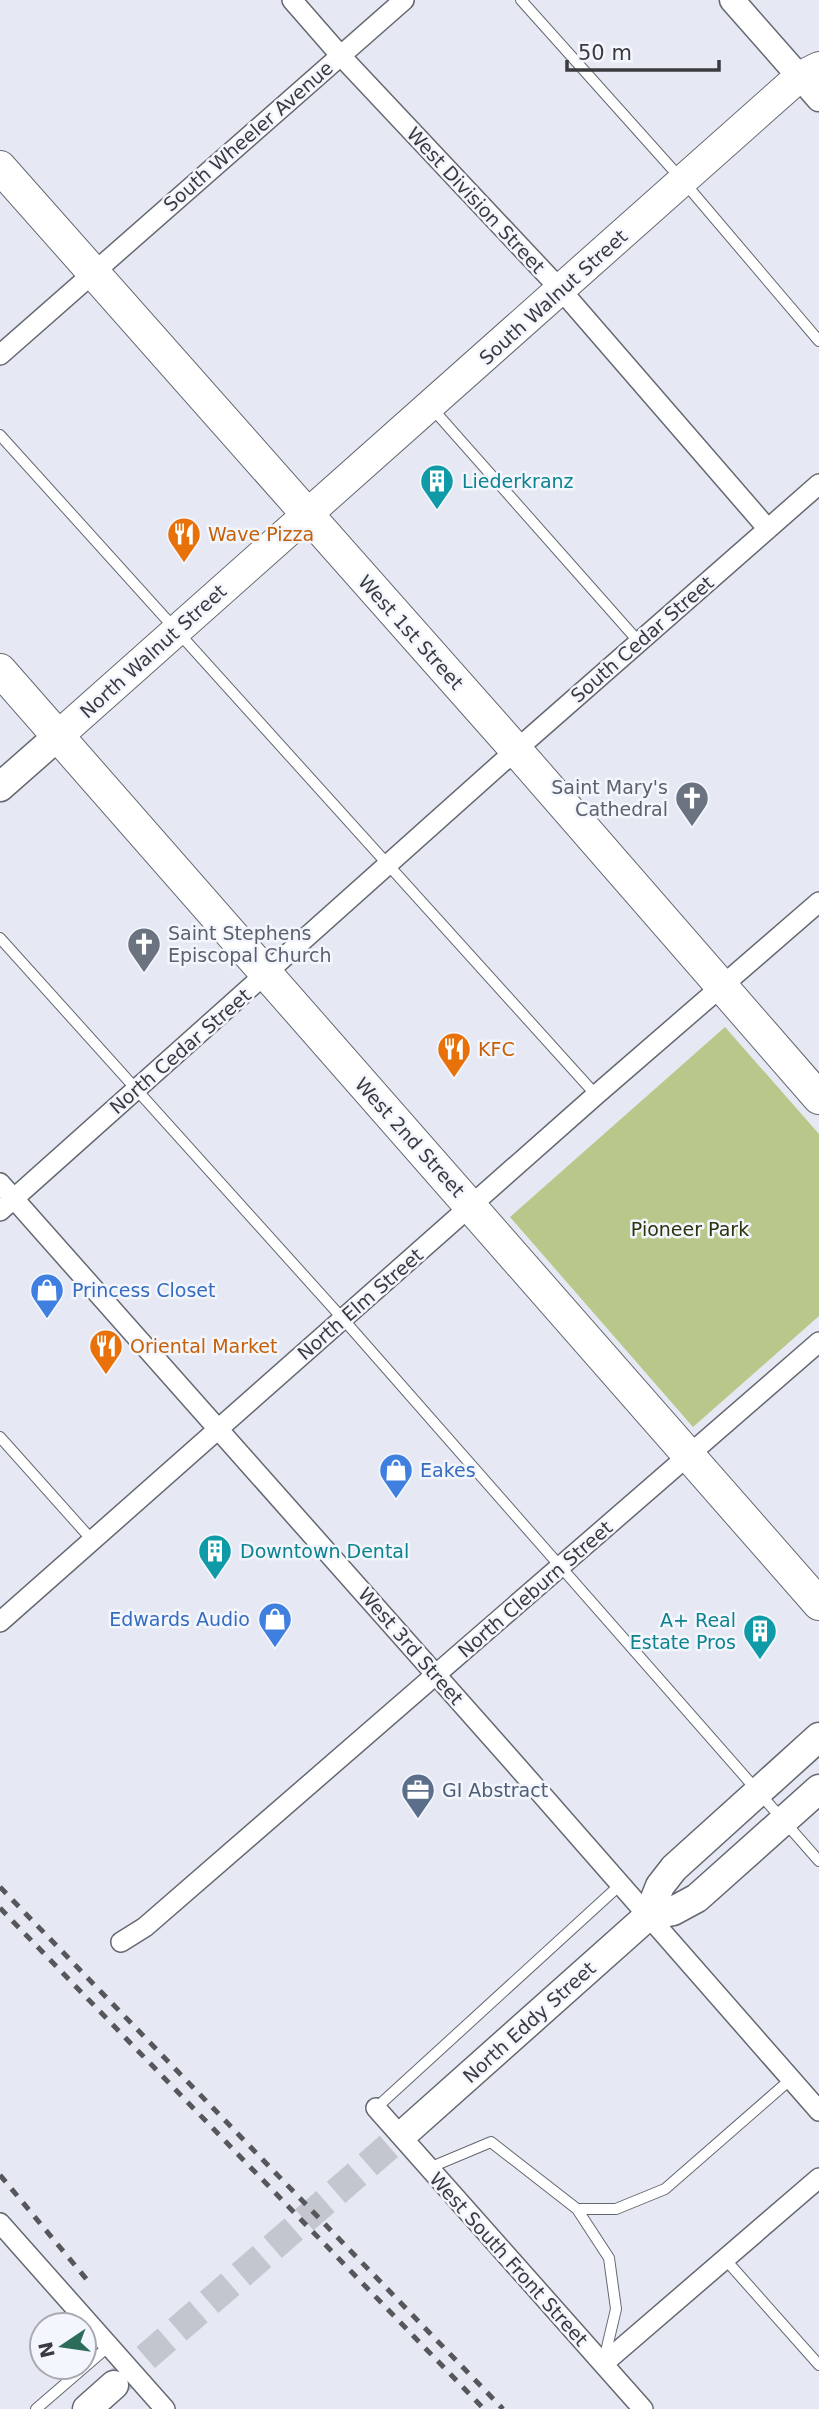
<svg xmlns="http://www.w3.org/2000/svg" width="819" height="2409" viewBox="0 0 819 2409" font-family="'DejaVu Sans',sans-serif">
	<rect width="100%" height="100%" fill="#e6e9f3"/>
	<path fill="#b8c88a" d="M725,1027L819,1134V1316L693,1427L510,1217Z"/>
	<g fill="none" stroke-linecap="round" stroke-linejoin="round">
		<path stroke="#c4c6cf" stroke-width="28" stroke-dasharray="28 14" stroke-linecap="butt" d="M114,2385L409,2129"/>
		<g stroke="#656871" stroke-width="12">
			<path id="service" d="M521,0L683,181L819,341
				M431,407L639,642
				M0,435L596,1095
				M0,938L343,1319L819,1861
				M0,1437L92,1540
				M376,2108L621,1884
				M429,2168L491,2142L577,2209L609,2258L616,2309L604,2360
				M577,2209H616L665,2189L791,2079
				M725,2259L819,2365
				M36,2409L109,2346"/>
		</g>
		<g stroke="#656871" stroke-width="22">
			<path id="minor" d="M292,0L340,55L561,290L768,529
				M0,355L404,0
				M0,1183L515,1764L819,2111
				M0,1211L516,750L819,484
				M0,1622L596,1095L819,902
				M121,1942L145,1927L819,1342
				M376,2108L643,2409
				M0,2223L165,2409
				M603,2364L819,2178"/>
		</g>
		<g stroke="#656871" stroke-width="27">
			<path id="tertiary" d="M732,0L819,99"/>
		</g>
		<g stroke="#656871" stroke-width="31">
			<path id="secondary" d="M0,787L58,736
				M648,1916L673,1911L697,1898L819,1789
				M409,2129L648,1916L660,1886L674,1868L819,1737
				M87,2409L114,2385"/>
		</g>
		<g stroke="#656871" stroke-width="32">
			<path id="primary" d="M58,736L799,77L819,67"/>
		</g>
		<g stroke="#656871" stroke-width="34">
			<path id="trunk" d="M0,167L516,750L819,1098
				M0,670L819,1604"/>
		</g>
		<use href="#service" stroke="#fff" stroke-width="10"/>
		<use href="#minor" stroke="#fff" stroke-width="19"/>
		<use href="#tertiary" stroke="#fff" stroke-width="24"/>
		<use href="#secondary" stroke="#fff" stroke-width="28"/>
		<use href="#primary" stroke="#fff" stroke-width="30"/>
		<use href="#trunk" stroke="#fff" stroke-width="32"/>
		<path stroke="#55575b" stroke-width="5" stroke-dasharray="9 9" stroke-linecap="butt" d="M0,1887L503,2409
			M0,1908L484,2409
			M0,2175L88,2281"/>
	</g>
	<defs>
		<g id="building-pin" transform="scale(1.75)"><path d="M0 17L-7.5 6A9.5 9.5 0 1 1 7.5 6Z" fill="#0f9aa8" stroke="#f4f6fe"/><path d="M-4-6H4V6H1V3H-1V6H-4ZM-2.5-4.3h1.7v1.8h-1.7ZM.8-4.3h1.7v1.8H.8ZM-2.5-1h1.7V.8h-1.7ZM.8-1h1.7V.8H.8Z" fill="#fff"/></g>
		<g id="restaurant-pin" transform="scale(1.75)"><path d="M0 17L-7.5 6A9.5 9.5 0 1 1 7.5 6Z" fill="#e8710a" stroke="#f4f6fe"/><path d="M-5-6h1v4h1v-4h1v4h1v-4h1v5L-1.5 .5V6h-2V.5L-5-1ZM5-6V6H3V1.5H1.5Q1.5-4 5-6Z" fill="#fff"/></g>
		<g id="church-pin" transform="scale(1.75)"><path d="M0 17L-7.5 6A9.5 9.5 0 1 1 7.5 6Z" fill="#6b7280" stroke="#f4f6fe"/><path d="M-1.2-6h2.4v3.5h3.3v2.4h-3.3V6h-2.4V-.1h-3.3v-2.4h3.3Z" fill="#fff"/></g>
		<g id="shop-pin" transform="scale(1.75)"><path d="M0 17L-7.5 6A9.5 9.5 0 1 1 7.5 6Z" fill="#3f7fe0" stroke="#f4f6fe"/><path d="M-5-2.5h2.3a2.7 3.5 0 0 1 5.4 0H5L5.5 6h-11ZM-1.5-2.5h3a1.5 2.3 0 0 0-3 0Z" fill="#fff"/></g>
		<g id="office-pin" transform="scale(1.75)"><path d="M0 17L-7.5 6A9.5 9.5 0 1 1 7.5 6Z" fill="#5c6f8a" stroke="#f4f6fe"/><path d="M-6-3h4V-5.5h4V-3h4V5H-6ZM-1-4.5V-3h2v-1.5ZM-6 0V1H6V0Z" fill="#fff"/></g>
	</defs>
	<g fill-rule="evenodd">
		<use href="#building-pin" x="437" y="481"/>
		<use href="#restaurant-pin" x="184" y="534"/>
		<use href="#church-pin" x="692" y="798"/>
		<use href="#church-pin" x="144" y="944"/>
		<use href="#restaurant-pin" x="454" y="1049"/>
		<use href="#shop-pin" x="47" y="1290"/>
		<use href="#restaurant-pin" x="106" y="1346"/>
		<use href="#shop-pin" x="396" y="1470"/>
		<use href="#building-pin" x="215" y="1551"/>
		<use href="#shop-pin" x="275" y="1619"/>
		<use href="#building-pin" x="760" y="1631"/>
		<use href="#office-pin" x="418" y="1790"/>
	</g>
	<g text-anchor="middle" stroke-width="5" stroke-linejoin="round" paint-order="stroke">
		<g font-size="19" fill="#3a3b3f" stroke="#f4f6fe">
			<text transform="translate(248 136) rotate(-41)" y="7">South Wheeler Avenue</text>
			<text transform="translate(476 200) rotate(47)" y="7">West Division Street</text>
			<text transform="translate(553 297) rotate(-42)" y="7">South Walnut Street</text>
			<text transform="translate(411 632) rotate(48)" y="7">West 1st Street</text>
			<text transform="translate(642 639) rotate(-41)" y="7">South Cedar Street</text>
			<text transform="translate(153 651) rotate(-42)" y="7">North Walnut Street</text>
			<text transform="translate(180 1051) rotate(-41)" y="7">North Cedar Street</text>
			<text transform="translate(410 1137) rotate(48)" y="7">West 2nd Street</text>
			<text transform="translate(360 1304) rotate(-41)" y="7">North Elm Street</text>
			<text transform="translate(535 1589) rotate(-41)" y="7">North Cleburn Street</text>
			<text transform="translate(411 1646) rotate(49)" y="7">West 3rd Street</text>
			<text transform="translate(529 2022) rotate(-42)" y="7">North Eddy Street</text>
			<text transform="translate(509 2259) rotate(48)" y="7">West South Front Street</text>
		</g>
		<g font-size="19" fill="#0d838f" stroke="#f4f6fe" text-anchor="start">
			<text x="462" y="488">Liederkranz</text>
			<text x="240" y="1558">Downtown Dental</text>
			<text x="736" y="1627" text-anchor="end">A+ Real<tspan x="736" dy="22">Estate Pros</tspan></text>
		</g>
		<g font-size="19" fill="#c56008" stroke="#f4f6fe" text-anchor="start">
			<text x="208" y="541">Wave Pizza</text>
			<text x="478" y="1056">KFC</text>
			<text x="130" y="1353">Oriental Market</text>
		</g>
		<g font-size="19" fill="#5b616d" stroke="#f4f6fe" text-anchor="end">
			<text x="668" y="794">Saint Mary's<tspan x="668" dy="22">Cathedral</tspan></text>
			<text x="168" y="940" text-anchor="start">Saint Stephens<tspan x="168" dy="22">Episcopal Church</tspan></text>
		</g>
		<g font-size="19" fill="#2c340e" stroke="#f4f6fe">
			<text x="690" y="1236">Pioneer Park</text>
		</g>
		<g font-size="19" fill="#366cbe" stroke="#f4f6fe" text-anchor="start">
			<text x="72" y="1297">Princess Closet</text>
			<text x="420" y="1477">Eakes</text>
			<text x="250" y="1626" text-anchor="end">Edwards Audio</text>
		</g>
		<g font-size="19" fill="#4e5e75" stroke="#f4f6fe" text-anchor="start">
			<text x="442" y="1797">GI Abstract</text>
		</g>
	</g>
	<g transform="translate(63 2346) rotate(257)"><circle r="33" fill="#f4f6fe" stroke="#aaabb2" stroke-width="2"/>
	<path d="M0-5L12 26L0 18L-12 26Z" fill="#2c6c5b"/>
	<text y="-10" font-size="19" font-weight="bold" text-anchor="middle" fill="#3a3b3f">N</text>
	</g>
	<path d="M567 60v10h152v-10" fill="none" stroke="#3a3b3f" stroke-width="3.5"/>
	<text x="578" y="60" font-size="21" fill="#3a3b3f" stroke="#f4f6fe" stroke-width="5" paint-order="stroke">50 m</text>
</svg>
